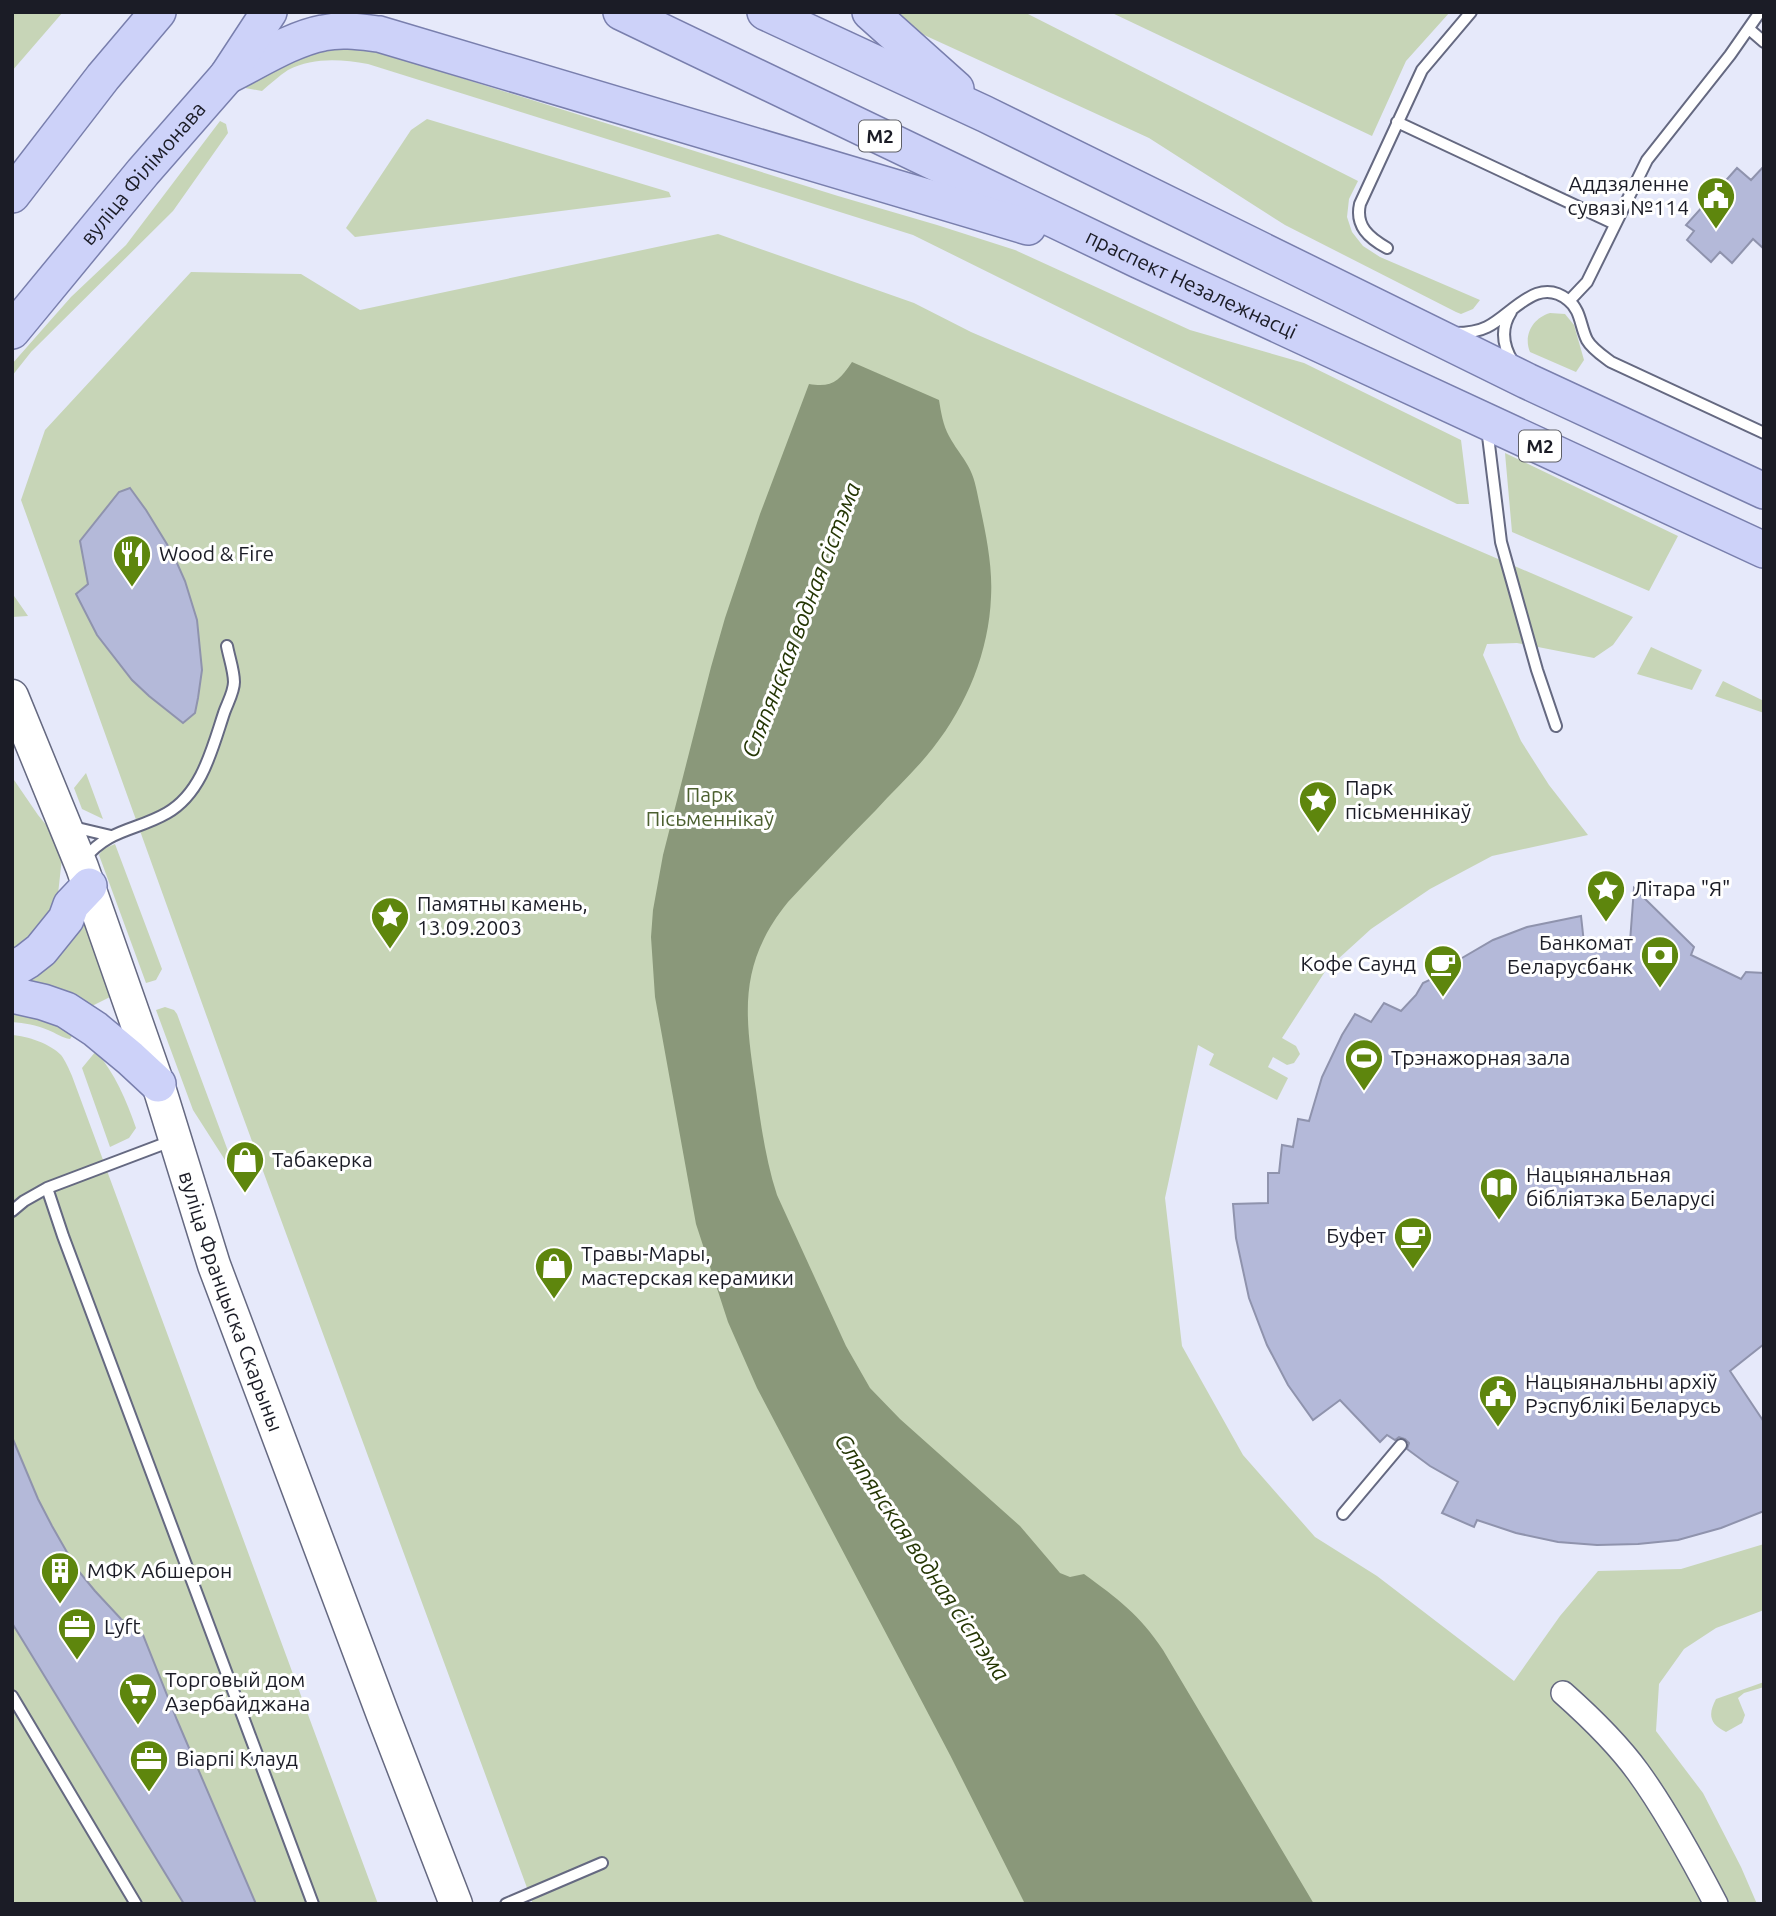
<svg xmlns="http://www.w3.org/2000/svg" width="1776" height="1916" viewBox="0 0 1776 1916" font-family="Ubuntu,sans-serif">
	<rect width="100%" height="100%" fill="#e6e9fa"/>
	<path fill="#c7d5b7" d="M12,12H63L12,71Z
		M892,12H1024L1358,181L1349,199L1347,217L1352,232L1363,246L1380,257L1480,300L1473,309L1461,314L1456,312L1285,225L1149,138L911,29Z
		M1110,12H1450L1406,61L1372,136Z
		M358,47L388,55L838,196L937,225L1015,250L1190,330L1304,363L1461,440L1469,504H1457L913,235L368,64C341,59 313,57 288,70C279,76 270,84 262,91L245,88L273,61L290,51Z
		M427,119L669,192L671,197L355,237L346,228L411,130Z
		M220,121L226,124L228,133L173,211L31,352L12,376V364L71,297L126,245Z
		M718,234L914,303L971,332L1633,617L1613,645L1594,658L1517,643L1487,644L1483,655L1521,741L1549,785L1588,835L1492,856L1430,889L1371,929L1326,970L1282,1038L1296,1046L1300,1054L1294,1063L1287,1065L1273,1057L1268,1067L1288,1078L1277,1100L1209,1065L1214,1054L1198,1045L1165,1198L1182,1346L1243,1455L1315,1537L1377,1576L1514,1681L1560,1616L1598,1571L1681,1569L1764,1544V1610L1716,1628L1684,1649L1659,1684L1656,1731L1703,1793L1741,1867L1757,1904H533L235,1095L21,500L45,430L191,272L301,274L360,310Z
		M1550,313L1565,314L1574,325L1584,360L1576,372L1530,352C1523,335 1533,318 1550,313Z
		M1505,453L1678,536L1649,591L1512,532Z
		M12,593L28,616L12,617Z
		M1651,647L1702,670L1692,690L1637,674Z
		M1723,681L1764,701V713L1715,696Z
		M86,773L103,819L82,809L74,788Z
		M12,777L38,815L52,832L62,858L57,903L51,920L12,956Z
		M115,844L162,969L156,980L146,983L99,855L103,849Z
		M85,905L118,993L92,1006L55,987L27,980Z
		M165,1007L174,1010L177,1014L231,1159L225,1160L193,1110L156,1010Z
		M12,1012L47,1020L74,1033L70,1039C62,1038 56,1033 48,1030C36,1025 25,1023 12,1022Z
		M12,1035C27,1036 51,1044 61,1055C65,1060 69,1069 72,1076L378,1904H12Z
		M96,1051C115,1074 126,1099 136,1128L129,1138L110,1147L82,1068Z
		M1764,1682V1687L1744,1693L1738,1698L1745,1715L1742,1723L1726,1732C1709,1724 1708,1714 1716,1699Z"/>
	<path fill="#8a987a" d="M852,362L939,400C941,412 943,425 949,436C961,458 972,464 977,492C984,526 993,562 991,597C989,651 967,705 933,748C916,770 895,789 876,810C846,840 817,871 788,902C737,965 745,1016 756,1090C761,1126 766,1161 777,1195L846,1346L870,1388L900,1419L1020,1526L1060,1573L1070,1577L1084,1574C1118,1599 1139,1614 1163,1650L1314,1904H1025L950,1755L757,1388L728,1322L696,1224L655,997L651,937L653,910L663,855L711,667L725,618L760,514L809,384C832,388 839,381 852,362Z"/>
	<path fill="#b4b9d9" stroke="#8f93ad" stroke-width="2" d="M1764,166V249L1753,239L1732,263L1720,252L1711,262L1687,240L1694,231L1686,225L1737,168L1751,180Z
		M130,488L146,510L173,554L185,581L197,620L202,670L198,698L195,713L183,723L149,696L132,680L97,635L76,594L88,584L80,541L119,492Z
		M1634,888L1694,947L1691,955L1741,979L1746,972L1764,973V1344L1730,1371L1764,1422V1511L1721,1528L1678,1540L1638,1544L1597,1545L1558,1542L1516,1533L1477,1520L1474,1527L1442,1513L1458,1482L1430,1466L1407,1449L1409,1443L1405,1439L1399,1437L1395,1440L1387,1435L1380,1442L1340,1400L1313,1420L1288,1385L1267,1345L1249,1298L1236,1238L1233,1204L1268,1203V1173H1279L1282,1145L1293,1147L1298,1119L1309,1121L1322,1077L1342,1035L1355,1014L1371,1022L1384,1003L1401,1011L1416,995L1423,983L1438,976L1462,958L1493,940L1527,927L1581,916L1584,943L1630,942Z
		M12,1437L38,1499L52,1526L76,1568L95,1591L121,1619L143,1635L177,1720L256,1904H184L12,1623Z"/>
	<g fill="none" stroke-linecap="round" stroke-linejoin="round">
		<g stroke="#656981" stroke-width="14">
			<path id="service" d="M1749,29L1764,42
				M1397,122L1615,224
				M1387,248C1369,238 1355,226 1360,204L1422,70L1471,12
				M1569,301L1587,282L1647,160L1730,55L1760,12
				M1511,312C1500,329 1503,346 1513,362
				M1455,333C1466,333 1477,332 1487,327C1512,315 1537,275 1568,300C1581,310 1580,326 1587,340C1592,349 1603,356 1611,362L1764,433
				M1487,428L1501,542L1537,670L1556,726
				M73,827L111,836
				M84,859C110,828 136,831 167,813C202,793 212,749 224,713C227,704 234,692 234,682C234,671 229,657 227,646
				M174,1140L47,1188L63,1236L313,1904
				M12,1211L24,1201L47,1188
				M1343,1514L1401,1445
				M12,1696L136,1904
				M506,1904L602,1863"/>
		</g>
		<g stroke="#656981" stroke-width="26">
			<path id="minor" d="M1563,1693C1590,1717 1617,1743 1638,1772C1667,1812 1693,1860 1716,1904"/>
		</g>
		<g stroke="#656981" stroke-width="35">
			<g id="secondary">
				<path id="s1" d="M12,696L82,867L158,1084L214,1265L383,1715L456,1904"/>
			</g>
		</g>
		<g stroke="#797fad" stroke-width="38">
			<g id="primary">
				<path id="s2" d="M621,12L1138,260L1764,550"/>
				<path d="M765,12L985,114L1527,381L1764,491"/>
				<path d="M870,12L956,89"/>
				<path d="M227,76C256,62 291,39 323,33C342,29 361,32 379,34L1028,227"/>
				<path d="M12,195L103,77L158,12"/>
				<path id="s3" d="M12,331L143,172L227,76L269,12"/>
				<path d="M12,970L27,961L41,950L66,919L71,905L89,886"/>
				<path d="M12,995L43,1002L66,1010L95,1029L130,1058L158,1084"/>
			</g>
		</g>
		<use href="#service" stroke="#fff" stroke-width="10"/>
		<use href="#minor" stroke="#fff" stroke-width="23"/>
		<use href="#secondary" stroke="#fff" stroke-width="32"/>
		<use href="#primary" stroke="#cdd2f9" stroke-width="35"/>
	</g>
	<defs>
		<g id="civic-pin" transform="scale(2.0125)"><path d="M0 17L-7.5 6A9.5 9.5 0 1 1 7.5 6Z" fill="#5e860d" stroke="#fff"/><path d="M-.6-6.5H3V-4.5H.6V-3L4-1V1h2V6H-6V1h2V-1L-.6-3ZM-1.2 2.5V6h2.4V2.5Z" fill="#fff"/></g>
		<g id="restaurant-pin" transform="scale(2.0125)"><path d="M0 17L-7.5 6A9.5 9.5 0 1 1 7.5 6Z" fill="#5e860d" stroke="#fff"/><path d="M-5-6h1v4h1v-4h1v4h1v-4h1v5L-1.5 .5V6h-2V.5L-5-1ZM5-6V6H3V1.5H1.5Q1.5-4 5-6Z" fill="#fff"/></g>
		<g id="sight-pin" transform="scale(2.0125)"><path d="M0 17L-7.5 6A9.5 9.5 0 1 1 7.5 6Z" fill="#5e860d" stroke="#fff"/><path d="M0-6L1.8-2.2L6-1.7L2.9 1.2L3.7 5.4L0 3.3L-3.7 5.4L-2.9 1.2L-6-1.7L-1.8-2.2Z" fill="#fff"/></g>
		<g id="bank-pin" transform="scale(2.0125)"><path d="M0 17L-7.5 6A9.5 9.5 0 1 1 7.5 6Z" fill="#5e860d" stroke="#fff"/><path d="M-6-4H6V4H-6ZM0-2.3a2.3 2.3 0 1 0 0 4.6a2.3 2.3 0 1 0 0-4.6Z" fill="#fff"/></g>
		<g id="cafe-pin" transform="scale(2.0125)"><path d="M0 17L-7.5 6A9.5 9.5 0 1 1 7.5 6Z" fill="#5e860d" stroke="#fff"/><path d="M-5.5-4.5H6V0H3Q3 3.5 0 3.5H-2.5Q-5.5 3.5-5.5 0ZM3-3.2v2h1.7v-2ZM-6 4.5H4V6H-6Z" fill="#fff"/></g>
		<g id="stadium-pin" transform="scale(2.0125)"><path d="M0 17L-7.5 6A9.5 9.5 0 1 1 7.5 6Z" fill="#5e860d" stroke="#fff"/><path d="M0-5a6.5 5 0 1 0 0 10a6.5 5 0 1 0 0-10ZM-3.5-1.8h7v3.6h-7Z" fill="#fff"/></g>
		<g id="shop-pin" transform="scale(2.0125)"><path d="M0 17L-7.5 6A9.5 9.5 0 1 1 7.5 6Z" fill="#5e860d" stroke="#fff"/><path d="M-5-2.5h2.3a2.7 3.5 0 0 1 5.4 0H5L5.5 6h-11ZM-1.5-2.5h3a1.5 2.3 0 0 0-3 0Z" fill="#fff"/></g>
		<g id="library-pin" transform="scale(2.0125)"><path d="M0 17L-7.5 6A9.5 9.5 0 1 1 7.5 6Z" fill="#5e860d" stroke="#fff"/><path d="M-6-4Q-3-5.5-.7-3.5V5Q-3 3-6 4ZM6-4Q3-5.5 .7-3.5V5Q3 3 6 4Z" fill="#fff"/></g>
		<g id="building-pin" transform="scale(2.0125)"><path d="M0 17L-7.5 6A9.5 9.5 0 1 1 7.5 6Z" fill="#5e860d" stroke="#fff"/><path d="M-4-6H4V6H1V3H-1V6H-4ZM-2.5-4.3h1.7v1.8h-1.7ZM.8-4.3h1.7v1.8H.8ZM-2.5-1h1.7V.8h-1.7ZM.8-1h1.7V.8H.8Z" fill="#fff"/></g>
		<g id="office-pin" transform="scale(2.0125)"><path d="M0 17L-7.5 6A9.5 9.5 0 1 1 7.5 6Z" fill="#5e860d" stroke="#fff"/><path d="M-6-3h4V-5.5h4V-3h4V5H-6ZM-1-4.5V-3h2v-1.5ZM-6 0V1H6V0Z" fill="#fff"/></g>
		<g id="supermarket-pin" transform="scale(2.0125)"><path d="M0 17L-7.5 6A9.5 9.5 0 1 1 7.5 6Z" fill="#5e860d" stroke="#fff"/><path d="M-6-5.5h2.5l.6 2H6L4.5 2H-2.5L-4.4-4H-6ZM-1.5 3.2a1.3 1.3 0 1 0 .1 0ZM3 3.2a1.3 1.3 0 1 0 .1 0Z" fill="#fff"/></g>
	</defs>
	<g fill-rule="evenodd">
		<use href="#civic-pin" x="1716" y="196"/>
		<use href="#restaurant-pin" x="132" y="554"/>
		<use href="#sight-pin" x="1318" y="800"/>
		<use href="#sight-pin" x="1606" y="889"/>
		<use href="#sight-pin" x="390" y="916"/>
		<use href="#bank-pin" x="1660" y="955"/>
		<use href="#cafe-pin" x="1443" y="964"/>
		<use href="#stadium-pin" x="1364" y="1058"/>
		<use href="#shop-pin" x="245" y="1160"/>
		<use href="#library-pin" x="1499" y="1187"/>
		<use href="#cafe-pin" x="1413" y="1236"/>
		<use href="#shop-pin" x="554" y="1266"/>
		<use href="#civic-pin" x="1498" y="1394"/>
		<use href="#building-pin" x="60" y="1571"/>
		<use href="#office-pin" x="77" y="1627"/>
		<use href="#supermarket-pin" x="138" y="1692"/>
		<use href="#office-pin" x="149" y="1759"/>
	</g>
	<g text-anchor="middle" stroke-width="6" stroke-linejoin="round" paint-order="stroke">
		<g fill="#fff" stroke="#5f6067" stroke-width="2">
			<rect x="859" y="120.5" width="42" height="31" rx="5"/>
			<rect x="1519" y="430.5" width="42" height="31" rx="5"/>
		</g>
		<g font-size="19" font-weight="bold" fill="#1b1c26">
			<text x="880" y="143">М2</text>
			<text x="1540" y="453">М2</text>
		</g>
		<g font-size="21" fill="#1b1c26" stroke="#fff">
			<text dy="7" stroke="none"><textPath href="#s3" startOffset="205">вуліца Філімонава</textPath></text>
			<text dy="7" stroke="none"><textPath href="#s2" startOffset="632">праспект Незалежнасці</textPath></text>
			<text dy="7" stroke="none"><textPath href="#s1" startOffset="644">вуліца Францыска Скарыны</textPath></text>
		</g>
		<g font-size="21" fill="#1b1c26" stroke="#fff" text-anchor="start">
			<text x="1689" y="191" text-anchor="end">Аддзяленне<tspan x="1689" dy="24">сувязі №114</tspan></text>
			<text x="159" y="561">Wood &amp; Fire</text>
			<text x="1345" y="795">Парк<tspan x="1345" dy="24">пісьменнікаў</tspan></text>
			<text x="1633" y="896">Літара "Я"</text>
			<text x="417" y="911">Памятны камень,<tspan x="417" dy="24">13.09.2003</tspan></text>
			<text x="1633" y="950" text-anchor="end">Банкомат<tspan x="1633" dy="24">Беларусбанк</tspan></text>
			<text x="1416" y="971" text-anchor="end">Кофе Саунд</text>
			<text x="1391" y="1065">Трэнажорная зала</text>
			<text x="272" y="1167">Табакерка</text>
			<text x="1526" y="1182">Нацыянальная<tspan x="1526" dy="24">бібліятэка Беларусі</tspan></text>
			<text x="1386" y="1243" text-anchor="end">Буфет</text>
			<text x="581" y="1261">Травы-Мары,<tspan x="581" dy="24">мастерская керамики</tspan></text>
			<text x="1525" y="1389">Нацыянальны архіў<tspan x="1525" dy="24">Рэспублікі Беларусь</tspan></text>
			<text x="87" y="1578">МФК Абшерон</text>
			<text x="104" y="1634">Lyft</text>
			<text x="165" y="1687">Торговый дом<tspan x="165" dy="24">Азербайджана</tspan></text>
			<text x="176" y="1766">Віарпі Клауд</text>
		</g>
		<g font-size="21" fill="#4c6030" stroke="#fff">
			<text x="710" y="802">Парк<tspan x="710" dy="24">Пісьменнікаў</tspan></text>
		</g>
		<g font-size="23" font-style="italic" fill="#243604" stroke="#fff">
			<text transform="translate(801 620) rotate(-69)" y="8">Сляпянская водная сістэма</text>
			<text transform="translate(922 1557) rotate(56)" y="8">Сляпянская водная сістэма</text>
		</g>
	</g>
	<rect width="1776" height="1916" fill="none" stroke="#1b1c26" stroke-width="28"/>
</svg>
